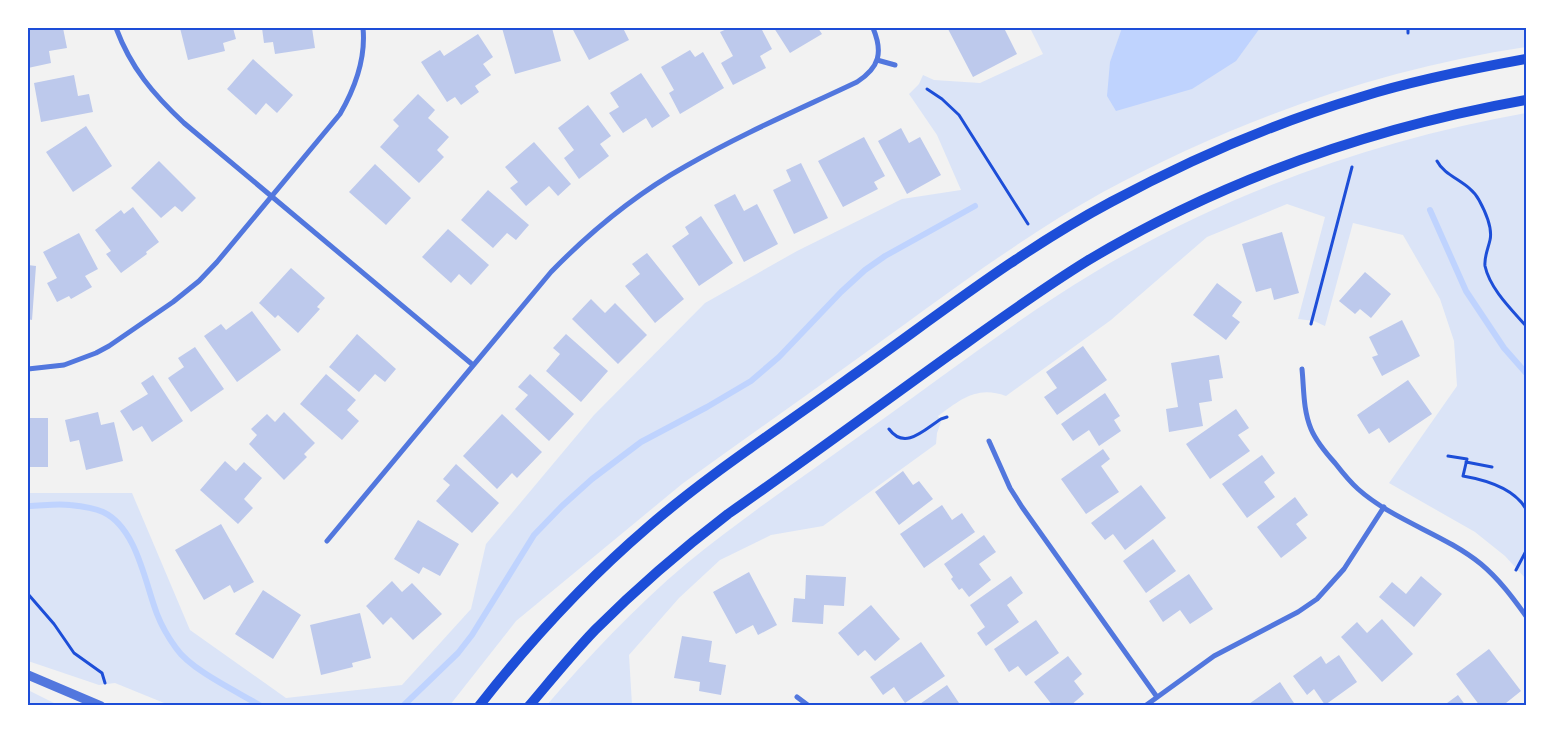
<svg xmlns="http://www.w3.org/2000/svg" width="1554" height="733" viewBox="0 0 1554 733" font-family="'Open Sans',sans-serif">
	<rect width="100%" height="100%" fill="#f2f2f2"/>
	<path fill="#dbe4f7" d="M1030,28H1526V47C1379,69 1234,121 1103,192C1013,242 931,306 847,366C792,406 737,444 682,484L516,621L450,705H169L115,683L99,685L28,661V493H132L190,630L286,698L402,685L471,609L486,544L594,415L705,303L797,251L902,199L961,190L937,135L909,94L919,84L923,75L934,80L980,83L1043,54Z
		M1526,113V128L1525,129L1526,579L1505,556L1475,532L1389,483L1457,386L1454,341L1440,299L1403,235L1353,223L1325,326L1314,321L1298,319L1325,217L1287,204L1207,237L1111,320L1006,396C977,385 960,400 938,416L941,422L937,433L936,444L823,526L771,535L720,560L679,598L629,655L632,705L546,706C590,655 635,607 686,564C743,517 805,476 865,432C941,378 1015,320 1095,272C1227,192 1376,140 1526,113Z
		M28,690L58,705H28Z"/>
	<path fill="#bfd3fe" d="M1122,28H1260L1236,61L1192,89L1116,111L1107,96L1110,62Z"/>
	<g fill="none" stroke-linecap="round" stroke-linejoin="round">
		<path stroke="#bfd3fe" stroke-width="6" d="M1430,210L1466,291L1504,348L1526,373
			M28,506C41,506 56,503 70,505C80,506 94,508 103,512C137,528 145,583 157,614C162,627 168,637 176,648C191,670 236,691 261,706
			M403,706L458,653L472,635L534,535L562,506L592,479L641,442L707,407L751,381L779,357L841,292L865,270L885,256L975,206"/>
	</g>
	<path fill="#bdc9ec" d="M38,28H63L67,48L49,51L51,63L28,68V30Z
		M180,28H233L236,39L223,43L225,51L188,60Z
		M262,28H312L315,48L275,54L273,42L264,43Z
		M502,28H552L561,61L515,74Z
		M572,28H623L629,40L589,60Z
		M729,28H761L772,49L760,56L766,68L733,85L721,63L733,56L720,32Z
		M774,28H818L822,34L790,53Z
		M951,28H1004L1017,54L973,77L948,29Z
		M478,34L493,57L483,64L491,75L475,86L479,92L461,105L455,97L447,102L421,62L440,50L444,56Z
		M690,50L695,57L703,52L724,88L680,114L669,93L674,90L661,67Z
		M253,59L293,95L277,113L266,103L256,115L227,89Z
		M641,73L670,116L652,128L646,118L623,133L609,113L619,107L610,93Z
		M74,75L78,96L89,94L93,112L41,122L34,83Z
		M418,94L435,110L428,118L449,137L437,150L444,157L419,183L380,147L399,126L393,120Z
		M588,105L611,136L600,144L609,156L579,179L564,158L574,150L558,128Z
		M86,126L112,166L73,192L46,152Z
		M901,128L909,143L920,137L941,175L907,194L878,141Z
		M864,137L885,176L874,182L878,189L843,207L818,161Z
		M534,142L571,184L558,196L549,186L526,206L510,188L518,182L505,167Z
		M159,161L196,198L182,212L175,206L161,218L131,188Z
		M801,163L828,218L794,234L773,190L791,181L786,170Z
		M375,164L411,198L386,225L349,192Z
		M488,190L529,225L516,240L507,233L493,248L461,220Z
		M735,194L744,211L757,204L778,244L744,262L714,205Z
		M133,207L159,242L146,252L147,254L121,273L106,254L111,251L95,230L121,210L124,214Z
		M701,216L733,263L699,286L672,246L689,234L685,227Z
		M448,229L489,265L471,285L459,274L451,283L422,257Z
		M1282,232L1299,293L1274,300L1271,288L1256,292L1242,244Z
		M79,233L98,269L85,276L92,287L71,299L69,296L57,302L47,283L57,278L43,252Z
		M647,253L684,299L655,323L625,286L640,274L632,264Z
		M28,265L36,266L32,320L28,319Z
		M291,268L325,298L317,307L320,309L298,333L278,315L275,318L259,303Z
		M1365,272L1391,294L1371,318L1360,309L1355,314L1339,301Z
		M1217,283L1242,302L1232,316L1240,322L1226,340L1193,315Z
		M591,299L605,313L615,303L647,335L618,364L572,319Z
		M252,311L281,350L237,382L204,336L221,324L226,330Z
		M1402,320L1420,356L1382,376L1372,357L1378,355L1369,337Z
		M357,334L396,369L385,382L375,374L359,392L329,367Z
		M566,334L608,371L581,402L546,371L560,354L553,348Z
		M1083,346L1107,380L1057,415L1044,397L1057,388L1046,372Z
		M195,347L224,389L191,412L168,378L184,367L178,358Z
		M1219,355L1223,378L1209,380L1212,401L1199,403L1203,426L1169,432L1166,409L1178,407L1171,363Z
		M326,374L356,400L347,410L359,421L342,440L300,404Z
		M530,374L574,414L549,441L515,409L528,395L518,387Z
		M153,375L183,421L152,442L142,426L133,431L120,411L148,394L141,383Z
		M1408,380L1432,414L1389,443L1379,428L1369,434L1357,415Z
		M1105,393L1120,416L1114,420L1121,431L1099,446L1089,430L1073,441L1061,424Z
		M1236,409L1249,428L1238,435L1250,451L1210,479L1186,444Z
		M98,412L101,425L114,422L123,461L86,470L79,440L70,442L65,420Z
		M284,412L315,443L304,454L307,457L284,480L249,444L257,435L251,429L267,414L275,422Z
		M502,414L542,452L517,478L512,473L497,489L463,456Z
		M30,418H48V467H28V429H30Z
		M1103,449L1110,459L1101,466L1119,492L1086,514L1061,479Z
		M1262,455L1275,473L1264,482L1275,497L1247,518L1222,484Z
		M225,461L236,471L244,462L262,478L244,499L253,508L238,524L200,490Z
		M456,464L499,503L472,533L436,501L450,485L443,479Z
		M903,471L913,485L919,481L933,499L899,525L875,492Z
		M1141,485L1166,518L1125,550L1113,534L1105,540L1091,523Z
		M1295,497L1308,515L1296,524L1307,538L1281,558L1257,527Z
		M942,505L952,520L962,513L975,532L924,568L900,534Z
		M418,520L459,544L440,576L423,567L419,574L394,559Z
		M221,524L254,582L234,593L230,585L204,600L175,550Z
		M984,535L996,552L979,564L991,580L969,597L962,588L959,590L951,579L953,577L944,564Z
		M1153,539L1176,571L1146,593L1123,561Z
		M749,572L777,625L758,635L753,625L736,634L713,592Z
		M1189,574L1213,609L1190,624L1180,610L1163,622L1149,601Z
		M806,575L846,577L844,606L824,605L823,624L792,622L794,598L805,599Z
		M1011,576L1023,593L1007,605L1019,622L986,646L977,633L985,627L970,605Z
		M1421,576L1442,594L1414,627L1379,597L1392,582L1406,594Z
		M392,581L402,592L412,583L442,614L413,640L391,617L383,625L366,606Z
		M263,590L301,615L273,659L235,634Z
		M871,605L900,639L875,661L865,650L858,656L838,633Z
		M360,613L371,658L352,663L353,667L321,675L310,625Z
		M1382,619L1413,654L1382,682L1341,637L1357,622L1367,633Z
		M1036,620L1059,653L1026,676L1018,666L1009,672L994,649Z
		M682,636L712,641L709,662L726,665L721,695L699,691L700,682L674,678Z
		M921,642L945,676L905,703L894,687L883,695L870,677Z
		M1489,649L1521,691L1506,703L1508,706H1480L1456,674Z
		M1339,655L1357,682L1325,705L1314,689L1307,695L1293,676L1321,656L1326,664Z
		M1068,656L1082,674L1074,681L1084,694L1070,706H1053L1034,682Z
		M1280,682L1296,706H1246Z
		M947,685L961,706H917Z
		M1458,695L1466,706H1443Z"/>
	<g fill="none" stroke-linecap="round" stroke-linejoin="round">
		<path stroke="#1d4ed8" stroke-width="3" d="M1408,33V28
			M927,89L942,99L959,115L1028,224
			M1437,161C1445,177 1470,182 1479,200C1485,211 1493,227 1490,240C1488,249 1484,257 1485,266C1490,289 1512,310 1526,326
			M1311,324L1352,167
			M889,429C905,451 925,429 941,419L947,417
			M1448,456L1467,459L1463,476C1486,480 1514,488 1526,509
			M1466,462L1492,467
			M1516,570L1526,551
			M28,594L54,624L74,653L102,673L105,683"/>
		<path stroke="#5277de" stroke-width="5" d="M116,28C131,68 153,94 184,123L473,365
			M877,60L895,65
			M28,369L64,365L96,353L109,346L173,302L199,281L217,262L340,114C355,88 366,59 363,28
			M1302,369C1304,389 1303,410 1311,429C1316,441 1326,453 1335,463C1342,472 1349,481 1358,489C1394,521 1444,534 1481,564C1499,579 1513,598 1526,616
			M989,441L1010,488L1022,507L1157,697
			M327,541L551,272C591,231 636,194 686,166C741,134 800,109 857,82C880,67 883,52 873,28
			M797,697L809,706
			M1145,706L1214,656L1298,612L1317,599L1344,569L1384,507"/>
		<path stroke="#5277de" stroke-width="9" d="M28,675L101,706"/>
		<path stroke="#1d4ed8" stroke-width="10" d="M479,706C530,641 585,581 648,527C709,474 779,429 845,381C932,320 1017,252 1111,202C1191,159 1274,123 1361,97C1415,80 1471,69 1526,59
			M529,706C551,680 572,654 595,630C637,588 681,550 728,514C803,462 877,407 951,354C996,322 1040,290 1087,261C1224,179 1370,128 1526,100"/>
	</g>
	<rect width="1554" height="733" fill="none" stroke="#ffffff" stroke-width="58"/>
	<rect x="29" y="29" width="1496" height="675" fill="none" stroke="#1d4ed8" stroke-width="2"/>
</svg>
